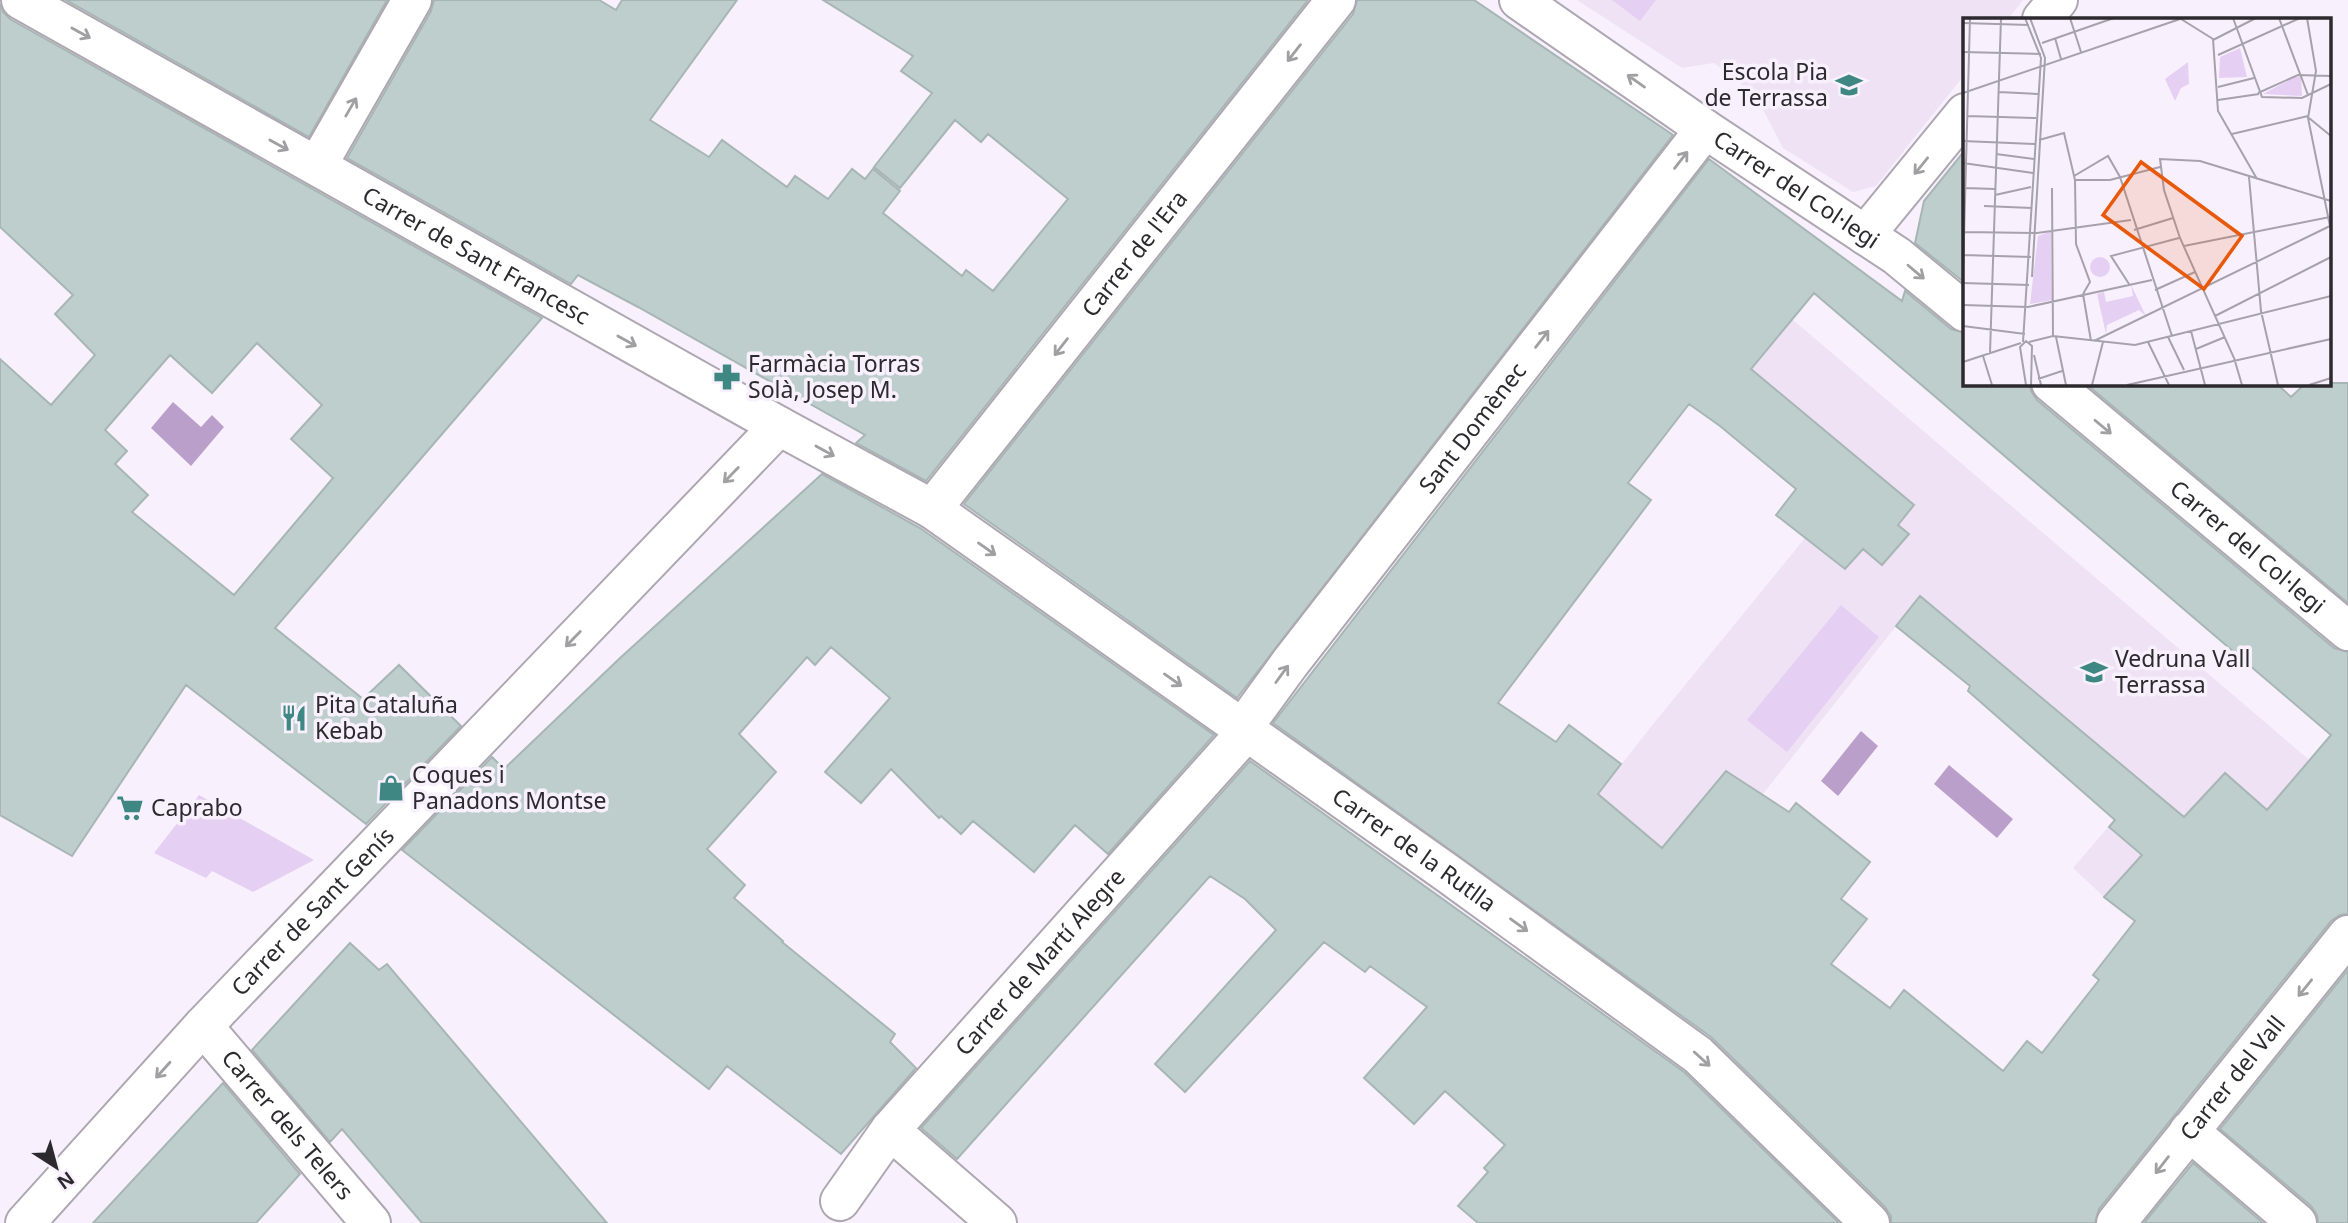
<svg xmlns="http://www.w3.org/2000/svg" width="2348" height="1223" viewBox="0 0 2348 1223" font-family="'Noto Sans',sans-serif">
	<rect width="100%" height="100%" fill="#f8f1fd"/>
	<path fill="#eee2f4" d="M1577,0H2023L2008,19H1965V74L1876,186L1853,192L1783,148L1756,96L1714,63L1682,68Z
		M1792,319L2348,793L2250,1014L2104,897L2073,868L2115,819L1968,691L1994,657L1920,596L1740,823L1598,948L1521,891L1654,723L1805,538L1776,515L1796,489L1749,374Z"/>
	<path fill="#e5cff2" d="M1612,0H1656L1640,21Z
		M1841,605L1879,637L1787,752L1747,720Z
		M199,795L314,860L253,892L212,871L206,878L154,853Z"/>
	<path fill="#ba9fca" d="M173,402L201,427L212,415L224,427L191,466L151,428Z
		M1861,731L1878,746L1838,796L1821,781Z
		M1949,765L2013,819L1997,838L1934,784Z"/>
	<path fill="#bececd" stroke="#a7b6b5" stroke-width="2" fill-rule="evenodd" d="M66,0H387L309,137Z
		M434,0H599L616,10L622,0H737L650,120L709,157L722,140L787,187L795,176L828,199L852,169L865,179L873,169L900,191L883,213L962,276L966,270L993,291L1068,199L988,134L981,142L955,120L900,188L874,167L932,93L901,71L913,56L823,0H1308L926,481L856,443L865,435L638,307L578,275L571,284L347,158L431,11Z
		M1357,0H1474L1673,135L1237,698L964,504L1353,14Z
		M0,4L3,12L10,19L542,318L275,628L363,699L399,665L461,726L366,824L186,685L72,856L0,815V359L51,405L95,355L55,314L73,295L0,227ZM257,343L322,405L291,439L333,478L234,595L132,512L148,495L115,464L127,451L105,430L170,355L212,393Z
		M1965,150V283L1915,243L1924,201Z
		M1709,159L1902,301L1905,291L1951,329L1965,333V383H2030L2031,391L2037,400L2334,648L2348,652V914L2340,915L2331,921L2099,1209L2095,1223H1891V1216L1885,1207L1711,1037L1273,723ZM1814,293L2331,735L2267,810L2225,773L2184,817L1920,596L1896,626L1970,686L1968,691L2115,820L2109,827L2142,855L2104,897L2135,921L2093,975L2099,980L2042,1053L2027,1041L2003,1071L1904,990L1890,1008L1831,964L1867,919L1841,899L1870,862L1796,803L1789,812L1726,771L1662,848L1598,794L1621,764L1569,725L1556,742L1498,703L1651,500L1628,483L1689,404L1720,426L1796,489L1776,515L1845,569L1863,549L1882,565L1909,534L1898,525L1914,505L1751,369Z
		M2085,383H2276L2291,397L2306,383H2348V603Z
		M822,474L920,528L1214,735L1108,854L1075,825L1034,872L973,821L961,834L941,816L939,818L891,769L861,803L825,772L890,698L831,647L815,665L807,657L739,734L776,772L707,849L745,885L734,898L783,941L782,942L895,1034L890,1042L916,1068L841,1154L727,1066L709,1089L402,850L492,757L504,769L619,659Z
		M1250,761L1684,1072L1839,1223H1478L1458,1206L1488,1172L1484,1168L1505,1145L1445,1091L1414,1124L1364,1078L1427,1007L1370,966L1365,972L1324,942L1185,1092L1155,1064L1276,930L1245,899L1210,876L957,1159L921,1128Z
		M350,943L379,970L387,964L607,1223H422L342,1129L330,1142L252,1050Z
		M2348,970V1223H2318L2317,1215L2311,1206L2220,1129Z
		M223,1083L300,1174L256,1223H93Z
		M2193,1163L2263,1223H2144Z"/>
	<g fill="none" stroke-linecap="round" stroke-linejoin="round">
		<g stroke="#aea7b2" stroke-width="42">
			<g id="minor">
				<path id="s1" d="M21,0L779,426L932,509L1450,875L1698,1055L1870,1223"/>
				<path id="s2" d="M1519,0L1705,129L1897,256L1965,312"/>
				<path d="M2042,19L2058,0"/>
				<path d="M317,166L412,0"/>
				<path d="M1865,235L1965,113"/>
				<path id="s3" d="M2051,383L2348,631"/>
				<path id="s4" d="M932,509L1336,0"/>
				<path id="s5" d="M203,1026L371,1223"/>
				<path d="M890,1130L997,1223"/>
				<path d="M2189,1131L2297,1223"/>
				<path id="s6" d="M840,1201L890,1130L1240,739L1242,729L1290,663L1705,129"/>
				<path id="s7" d="M25,1223L203,1026L779,426"/>
				<path id="s8" d="M2116,1223L2348,935"/>
			</g>
		</g>
		<use href="#minor" stroke="#fff" stroke-width="38"/>
	</g>
	<defs><path id="oneway-shaft" d="M-6 0H5M1.5-3L5.5 0L1.5 3" fill="none" stroke-width="1.6" stroke-linecap="round" stroke-linejoin="round" transform="scale(1.75)"/></defs>
	<g stroke="#a09fa1">
		<use href="#oneway-shaft" transform="translate(81 33) rotate(29)"/>
		<use href="#oneway-shaft" transform="translate(1294 53) rotate(128)"/>
		<use href="#oneway-shaft" transform="translate(1636 81) rotate(-145)"/>
		<use href="#oneway-shaft" transform="translate(351 107) rotate(-60)"/>
		<use href="#oneway-shaft" transform="translate(279 145) rotate(29)"/>
		<use href="#oneway-shaft" transform="translate(1681 160) rotate(-52)"/>
		<use href="#oneway-shaft" transform="translate(1921 166) rotate(129)"/>
		<use href="#oneway-shaft" transform="translate(1916 272) rotate(40)"/>
		<use href="#oneway-shaft" transform="translate(1542 339) rotate(-52)"/>
		<use href="#oneway-shaft" transform="translate(627 341) rotate(29)"/>
		<use href="#oneway-shaft" transform="translate(1061 347) rotate(128)"/>
		<use href="#oneway-shaft" transform="translate(2103 427) rotate(40)"/>
		<use href="#oneway-shaft" transform="translate(825 451) rotate(29)"/>
		<use href="#oneway-shaft" transform="translate(731 475) rotate(134)"/>
		<use href="#oneway-shaft" transform="translate(987 549) rotate(35)"/>
		<use href="#oneway-shaft" transform="translate(573 639) rotate(134)"/>
		<use href="#oneway-shaft" transform="translate(1282 674) rotate(-54)"/>
		<use href="#oneway-shaft" transform="translate(1173 680) rotate(35)"/>
		<use href="#oneway-shaft" transform="translate(1519 925) rotate(36)"/>
		<use href="#oneway-shaft" transform="translate(2305 988) rotate(129)"/>
		<use href="#oneway-shaft" transform="translate(1702 1059) rotate(42)"/>
		<use href="#oneway-shaft" transform="translate(163 1070) rotate(132)"/>
		<use href="#oneway-shaft" transform="translate(2162 1165) rotate(128)"/>
	</g>
	<defs>
		<g id="school-bare" transform="scale(2.1)"><path d="M0-5L7-2L0 1L-7-2ZM-4 1L0 2.5L4 1V4Q0 6-4 4Z" fill="#3f8783" stroke="#f8f1fd" stroke-width="2.5" paint-order="stroke"/></g>
		<g id="pharmacy-bare" transform="scale(2.1)"><path d="M-2-6h4v4h4v4h-4v4h-4v-4h-4v-4h4Z" fill="#3f8783" stroke="#f8f1fd" stroke-width="2.5" paint-order="stroke"/></g>
		<g id="restaurant-bare" transform="scale(2.1)"><path d="M-5-6h1v4h1v-4h1v4h1v-4h1v5L-1.5 .5V6h-2V.5L-5-1ZM5-6V6H3V1.5H1.5Q1.5-4 5-6Z" fill="#3f8783" stroke="#f8f1fd" stroke-width="2.5" paint-order="stroke"/></g>
		<g id="shop-bare" transform="scale(2.1)"><path d="M-5-2.5h2.3a2.7 3.5 0 0 1 5.4 0H5L5.5 6h-11ZM-1.5-2.5h3a1.5 2.3 0 0 0-3 0Z" fill="#3f8783" stroke="#f8f1fd" stroke-width="2.5" paint-order="stroke"/></g>
		<g id="supermarket-bare" transform="scale(2.1)"><path d="M-6-5.5h2.5l.6 2H6L4.5 2H-2.5L-4.4-4H-6ZM-1.5 3.2a1.3 1.3 0 1 0 .1 0ZM3 3.2a1.3 1.3 0 1 0 .1 0Z" fill="#3f8783" stroke="#f8f1fd" stroke-width="2.5" paint-order="stroke"/></g>
	</defs>
	<g fill-rule="evenodd">
		<use href="#school-bare" x="1849" y="85"/>
		<use href="#pharmacy-bare" x="727" y="377"/>
		<use href="#school-bare" x="2094" y="672"/>
		<use href="#restaurant-bare" x="294" y="718"/>
		<use href="#shop-bare" x="391" y="788"/>
		<use href="#supermarket-bare" x="130" y="808"/>
	</g>
	<g text-anchor="middle" stroke-width="7" stroke-linejoin="round" paint-order="stroke">
		<g font-size="23" fill="#2c2a2e" stroke="#f8f1fd" text-anchor="start">
			<text x="1828" y="80" text-anchor="end">Escola Pia<tspan x="1828" dy="26">de Terrassa</tspan></text>
			<text x="748" y="372">Farmàcia Torras<tspan x="748" dy="26">Solà, Josep M.</tspan></text>
			<text x="2115" y="667">Vedruna Vall<tspan x="2115" dy="26">Terrassa</tspan></text>
			<text x="315" y="713">Pita Cataluña<tspan x="315" dy="26">Kebab</tspan></text>
			<text x="412" y="783">Coques i<tspan x="412" dy="26">Panadons Montse</tspan></text>
			<text x="151" y="816">Caprabo</text>
		</g>
		<g font-size="23" fill="#2c2a2e" stroke="#f8f1fd">
			<text dy="8" stroke="none"><textPath href="#s2" startOffset="336">Carrer del Col·legi</textPath></text>
			<text dy="8" stroke="none"><textPath href="#s4" startOffset="326">Carrer de l'Era</textPath></text>
			<text dy="8" stroke="none"><textPath href="#s1" startOffset="522">Carrer de Sant Francesc</textPath></text>
			<text dy="8" stroke="none"><textPath href="#s6" startOffset="1001">Sant Domènec</textPath></text>
			<text dy="8" stroke="none"><textPath href="#s3" startOffset="256">Carrer del Col·legi</textPath></text>
			<text dy="8" stroke="none"><textPath href="#s1" startOffset="1634">Carrer de la Rutlla</textPath></text>
			<text dy="8" stroke="none"><textPath href="#s7" startOffset="424">Carrer de Sant Genís</textPath></text>
			<text dy="8" stroke="none"><textPath href="#s6" startOffset="312">Carrer de Martí Alegre</textPath></text>
			<text dy="8" stroke="none"><textPath href="#s8" startOffset="186">Carrer del Vall</textPath></text>
			<text dy="8" stroke="none"><textPath href="#s5" startOffset="130">Carrer dels Telers</textPath></text>
		</g>
	</g>
	<g transform="translate(1963 18)">
		<rect width="368" height="368" fill="#f8f1fd"/>
		<path d="M277,30L284,59L256,60L257,39ZM225,44L226,66L218,70L212,83L202,61ZM332,59H338L339,78L300,76ZM88,213L89,282L67,286L75,218ZM127 249a10 10 0 1 1 20 0a10 10 0 1 1-20 0ZM168,267L183,298L176,292L144,307L143,316L134,276L141,274L143,284L170,278Z" fill="#e5cff2"/>
		<path fill="none" stroke="#a6a1aa" stroke-width="2" d="M67,0L82,40L69,259M107,0L118,34M270,0L299,79L339,80L368,66M316,0L345,77M344,0L353,53L345,100L367,208M218,1L250,21L255,93L294,161M0,5L66,7M92,20L98,41M250,22L293,0M79,25L151,0M0,34L78,36M255,37L337,0M255,69L291,60M36,74L75,76M0,75L220,0M295,75L335,57L368,58M255,82L296,76M4,98L73,100M346,100L368,118M269,116L345,98M76,122L101,115L112,162L113,226L127,264L120,276M0,123L72,126M33,136L71,141M0,145L70,155M111,158L145,138L157,159L209,318M286,159L298,293L315,367M112,162H147L197,149M2,170L32,171M89,170L90,318M32,177L68,169M21,188L69,190M171,212L210,200M1,214L74,215L168,202M221,228L367,199M0,237L68,239M0,255L7,0M0,265L66,267M166,266L148,238L216,220M192,272L232,254M120,276L128,323M0,287L65,289L189,262M252,298L368,239M0,308L62,316M228,313L242,367M93,319L103,367M205,319L221,352M131,323L367,208M60,324L78,40L62,0M66,324L90,318L172,327L368,278M185,324L206,367M233,331L262,319M27,335L38,0M71,337L78,367M20,338L29,367M0,344L58,325M75,361L99,353M63,367L57,329L63,323L69,328L68,367M129,367L140,324M164,367L368,321M279,367L271,340L217,220L201,172L197,141L237,143L368,183M346,367L368,360"/>
		<path fill="#e8590c" fill-opacity="0.15" stroke="#e8590c" stroke-width="3.5" d="M178,144L279,218L241,271L140,197Z"/>
		<rect width="368" height="368" fill="none" stroke="#2c2a2e" stroke-width="3.5"/>
	</g>
	<g transform="translate(56 1167) rotate(144)" stroke="#f8f1fd" stroke-width="5" paint-order="stroke">
	<path d="M0-5L12 26L0 18L-12 26Z" fill="#2c2a2e"/>
	<text y="-10" font-size="19" font-weight="bold" text-anchor="middle" fill="#2c2a2e">N</text>
	</g>
</svg>
